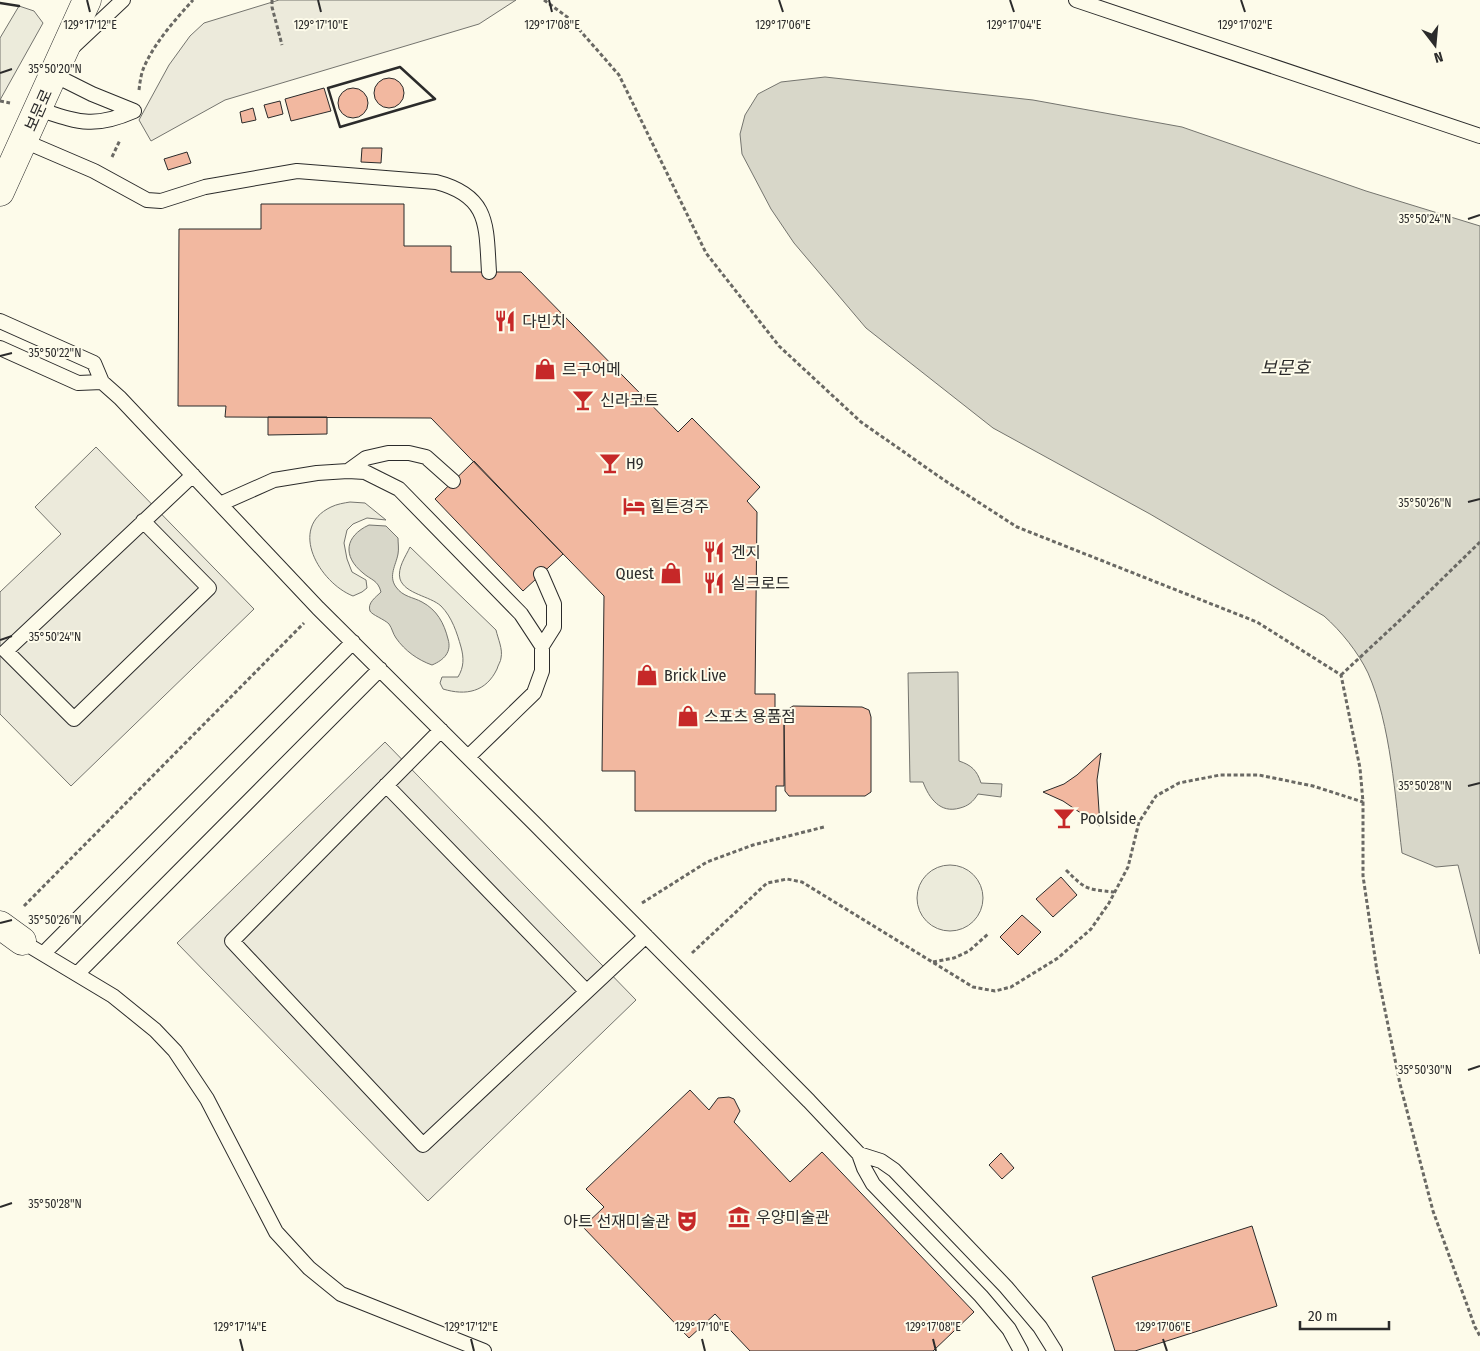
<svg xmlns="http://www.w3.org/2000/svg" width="1480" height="1351" viewBox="0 0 1480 1351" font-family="'Fira Sans Condensed','Noto Sans KR',sans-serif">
	<rect width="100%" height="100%" fill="#fdfbea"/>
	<path fill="#ecebdb" stroke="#74746e" d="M19,6L34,11L43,23L0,100V38Z
		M350,502L365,503L386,520L367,518L353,524L347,530L344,543L347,559L352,572L366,580L367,588L362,592L353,596C320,583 287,528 331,507C337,504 344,503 350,502Z
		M410,547L496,630C498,639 503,649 501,658C501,661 498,665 497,669C486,692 466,696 443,689L440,683L442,677H458C464,667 464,658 461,647C457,633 452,617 441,606C430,596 405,594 400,579C397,568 406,556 410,547Z
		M917 898a33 33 0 1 1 66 0a33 33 0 1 1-66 0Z"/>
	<path fill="#eceadb" stroke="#74746e" d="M279,0H516L479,24L225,100L151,141L139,120L169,65L190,36L204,23Z
		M96,447L254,609L71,786L0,714V592L61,534L35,507Z
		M385,742L636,1000L428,1201L177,943Z"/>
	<path fill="#d8d7c9" stroke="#74746e" d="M825,77L1033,100L1182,127L1366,191L1480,226V954L1458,865L1436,867L1402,853C1395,797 1391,725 1368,673C1358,652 1341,631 1324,616L1150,514L993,428L866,328L794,243L771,209L742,154L740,134L745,115L758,94L781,82Z
		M369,525L386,526L398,538C398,543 399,549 398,554C396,565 388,576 396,587C403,597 413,597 422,602C437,610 444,623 448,639C452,652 444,660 432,665C418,660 405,651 396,638C393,634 392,628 389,624C384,619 372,615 370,611C367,603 376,597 381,592C378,580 371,580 363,573C342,556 345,536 369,525Z
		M958,672L959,761C971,765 977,770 981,783L1002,784L1001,797L978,794C973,802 968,806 960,808C940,814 929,798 923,782H910L908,673Z"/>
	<path fill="#f2b8a0" stroke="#2b2b2b" d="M374 93a15 15 0 1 1 30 0a15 15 0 1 1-30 0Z
		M324,88L331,111L291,121L285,99Z
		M338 103a15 15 0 1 1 30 0a15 15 0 1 1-30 0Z
		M280,101L283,114L268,118L264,105Z
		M253,108L256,120L242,123L240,112Z
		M362,148H382L381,163L361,162Z
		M187,152L191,163L168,170L164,159Z
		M261,204H404V246H451V272H521L678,432L692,418L760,487L747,501L757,512L755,694H775V715H784V786H776V811H635V771H602L604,596L431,418L225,417L226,406H178L179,229H261Z
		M268,417H327V434L268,435Z
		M474,461L563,554L523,591L435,499Z
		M793,706L862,707L869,710L871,717V792L865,796H789L785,791L784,715L787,710Z
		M1101,753L1097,780L1100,826L1063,801L1043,792L1064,784L1077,775Z
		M1061,877L1077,895L1053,917L1036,899Z
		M1022,915L1041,932L1018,955L1000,937Z
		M690,1090L709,1110L718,1098L729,1097L734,1099L740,1111L734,1122L790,1182L822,1152L974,1312L933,1351H750L715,1314L689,1338L583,1227L604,1207L586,1189Z
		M1001,1153L1014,1168L1002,1179L989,1165Z
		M1252,1226L1277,1306L1135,1351H1115L1092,1277Z"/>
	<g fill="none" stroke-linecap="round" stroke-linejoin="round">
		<g stroke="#2b2b2b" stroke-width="16">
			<path id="lane" d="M1076,0L1480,136
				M73,47L123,0
				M54,75L92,94L134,111
				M38,109C78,122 93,129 134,111
				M24,141L94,171L147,200L161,201L205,187L297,171L436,182C490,196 486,226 489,272
				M0,321L94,363L102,382L120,398L318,608L536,825L809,1101L859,1154L864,1168L873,1184L981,1296L1009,1329L1021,1351
				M0,348L78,383L102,382
				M348,471L366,458L388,453H409L426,457L453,481
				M220,504L274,480L317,473L348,471L365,472L399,489L521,614L542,646
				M143,521L209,588L74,719L6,651L193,475
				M441,730L232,941L423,1145L646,936
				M468,757L534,693L542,671V646L554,627V604L541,574
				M386,785L586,991
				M18,939L113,996L155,1030L175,1051L207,1099L276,1232L309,1268L341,1294L484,1351
				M44,953L353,642
				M77,974L380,669
				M859,1154L881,1161L894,1170L1006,1287L1040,1327L1055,1351"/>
		</g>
		<g stroke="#2b2b2b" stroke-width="29">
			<path id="secondary" d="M0,192L87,0
				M0,925L22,941"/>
		</g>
		<path stroke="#6a6964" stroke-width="3" stroke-dasharray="4 2.5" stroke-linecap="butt" d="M272,0V7L282,45
			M544,0L570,19L619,75L706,253L779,346L861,422L944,480L1017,527L1257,622L1341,675L1360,768L1363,802V876L1377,971L1400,1084L1433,1211L1475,1327L1480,1336
			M139,90C140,82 141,74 144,67C155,42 175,20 193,0
			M0,101L10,103
			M112,157L120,140
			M1341,675L1398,622L1480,542
			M1066,870C1086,890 1086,889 1114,892
			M642,903L707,862L753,845L824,827
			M24,906L304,623
			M692,953L767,883L787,879L802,882L973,987L995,991L1011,987L1058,958L1091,929L1109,903L1128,867L1139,822L1156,796L1179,783L1220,775H1259L1313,786L1363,802
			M933,962L954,958L969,951L988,934"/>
		<use href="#lane" stroke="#fdfbea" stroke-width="14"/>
		<use href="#secondary" stroke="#fdfbea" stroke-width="28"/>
		<path stroke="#2b2b2b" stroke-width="2.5" d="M0,3L19,6
			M400,67L435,99L340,127L328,88Z"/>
	</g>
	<path fill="none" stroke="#2b2b2b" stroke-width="2" d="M87,0L90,12M318,0L321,12M549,0L552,12M779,0L783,12M1010,0L1014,12M1241,0L1245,12M0,73L12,69M1468,219L1480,215M0,356L12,353M1468,502L1480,499M0,640L12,636M1468,786L1480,783M0,923L12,920M1468,1070L1480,1066M0,1207L12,1203M240,1339L243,1351M471,1339L474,1351M702,1339L705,1351M933,1339L936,1351M1163,1339L1167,1351"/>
	<defs>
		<g id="restaurant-bare" transform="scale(1.725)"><path d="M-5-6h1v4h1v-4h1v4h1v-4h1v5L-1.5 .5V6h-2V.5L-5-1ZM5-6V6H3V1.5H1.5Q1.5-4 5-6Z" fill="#c62828" stroke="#fdfbea" stroke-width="2.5" paint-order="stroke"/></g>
		<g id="shop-bare" transform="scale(1.725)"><path d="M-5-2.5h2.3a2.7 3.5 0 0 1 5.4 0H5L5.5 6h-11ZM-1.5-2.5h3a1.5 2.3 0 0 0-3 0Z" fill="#c62828" stroke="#fdfbea" stroke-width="2.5" paint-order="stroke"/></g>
		<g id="bar-bare" transform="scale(1.725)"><path d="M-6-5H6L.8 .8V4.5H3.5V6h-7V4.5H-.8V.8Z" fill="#c62828" stroke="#fdfbea" stroke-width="2.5" paint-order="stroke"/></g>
		<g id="hotel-bare" transform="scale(1.725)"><path d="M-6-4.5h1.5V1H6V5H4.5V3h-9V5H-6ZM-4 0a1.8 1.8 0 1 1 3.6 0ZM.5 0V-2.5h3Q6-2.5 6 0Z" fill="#c62828" stroke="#fdfbea" stroke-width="2.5" paint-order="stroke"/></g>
		<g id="museum-bare" transform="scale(1.725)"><path d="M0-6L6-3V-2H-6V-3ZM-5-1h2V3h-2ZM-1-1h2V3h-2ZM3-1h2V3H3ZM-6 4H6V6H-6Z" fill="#c62828" stroke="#fdfbea" stroke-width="2.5" paint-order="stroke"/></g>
		<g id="theatre-bare" transform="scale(1.725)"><path d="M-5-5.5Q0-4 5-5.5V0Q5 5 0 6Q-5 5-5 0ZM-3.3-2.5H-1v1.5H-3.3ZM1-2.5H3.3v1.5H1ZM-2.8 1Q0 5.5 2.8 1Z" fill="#c62828" stroke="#fdfbea" stroke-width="2.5" paint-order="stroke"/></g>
	</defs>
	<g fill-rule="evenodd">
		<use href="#restaurant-bare" x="505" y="321"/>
		<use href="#shop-bare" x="545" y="369"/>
		<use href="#bar-bare" x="583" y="400"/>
		<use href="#bar-bare" x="610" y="463"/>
		<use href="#hotel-bare" x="634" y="506"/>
		<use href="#restaurant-bare" x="714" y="552"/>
		<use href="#shop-bare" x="671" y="573"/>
		<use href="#restaurant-bare" x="714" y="583"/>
		<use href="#shop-bare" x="647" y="675"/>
		<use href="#shop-bare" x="688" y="716"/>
		<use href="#bar-bare" x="1064" y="818"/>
		<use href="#museum-bare" x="739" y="1217"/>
		<use href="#theatre-bare" x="687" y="1221"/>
	</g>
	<g text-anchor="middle" stroke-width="4" stroke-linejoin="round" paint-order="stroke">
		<g font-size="16" fill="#2b2b2b" stroke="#fdfbea">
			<text transform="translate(38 110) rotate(-66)" y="6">보문로</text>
		</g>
		<g font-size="16" fill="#2b2b2b" stroke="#fdfbea" text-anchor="start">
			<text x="522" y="327">다빈치</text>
			<text x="562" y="375">르구어메</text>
			<text x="600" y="406">신라코트</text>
			<text x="626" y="469">H9</text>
			<text x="650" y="512">힐튼경주</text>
			<text x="731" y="558">겐지</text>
			<text x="654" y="579" text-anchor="end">Quest</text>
			<text x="731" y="589">실크로드</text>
			<text x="664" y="681">Brick Live</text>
			<text x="704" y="722">스포츠 용품점</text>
			<text x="1080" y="824">Poolside</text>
			<text x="756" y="1223">우양미술관</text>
			<text x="670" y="1227" text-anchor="end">아트 선재미술관</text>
		</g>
		<g font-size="18" font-style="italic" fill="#2b2b2b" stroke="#fdfbea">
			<text x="1285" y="374">보문호</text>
		</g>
	</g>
	<g font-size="12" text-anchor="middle" fill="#2b2b2b" stroke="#fdfbea" stroke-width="4" stroke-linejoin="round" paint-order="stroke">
		<text x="90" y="29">129°17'12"E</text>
		<text x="321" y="29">129°17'10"E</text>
		<text x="552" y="29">129°17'08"E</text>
		<text x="783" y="29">129°17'06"E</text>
		<text x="1014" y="29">129°17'04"E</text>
		<text x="1245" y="29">129°17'02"E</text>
		<text x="55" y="73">35°50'20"N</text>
		<text x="1425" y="223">35°50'24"N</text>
		<text x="55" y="357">35°50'22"N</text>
		<text x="1425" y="507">35°50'26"N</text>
		<text x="55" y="641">35°50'24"N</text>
		<text x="1425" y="790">35°50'28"N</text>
		<text x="55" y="924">35°50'26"N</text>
		<text x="1425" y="1074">35°50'30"N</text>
		<text x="55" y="1208">35°50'28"N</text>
		<text x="240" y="1331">129°17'14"E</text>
		<text x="471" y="1331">129°17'12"E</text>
		<text x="702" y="1331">129°17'10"E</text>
		<text x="933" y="1331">129°17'08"E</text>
		<text x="1163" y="1331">129°17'06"E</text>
	</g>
	<g transform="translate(1435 45) rotate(164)" stroke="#fdfbea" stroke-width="4" paint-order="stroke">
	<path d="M0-4L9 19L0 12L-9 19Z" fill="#2b2b2b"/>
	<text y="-8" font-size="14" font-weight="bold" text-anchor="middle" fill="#2b2b2b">N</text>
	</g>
	<path d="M1300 1321v8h89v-8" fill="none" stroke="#2b2b2b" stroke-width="2.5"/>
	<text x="1308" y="1321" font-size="15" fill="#2b2b2b" stroke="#fdfbea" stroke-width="4" paint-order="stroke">20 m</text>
</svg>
